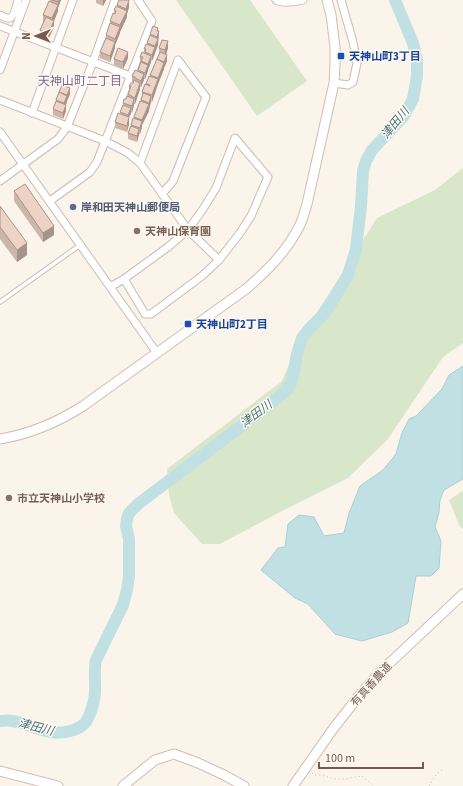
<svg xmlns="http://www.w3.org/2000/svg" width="463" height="786" viewBox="0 0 463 786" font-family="'Source Sans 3','Noto Sans JP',sans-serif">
	<rect width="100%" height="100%" fill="#fbf4eb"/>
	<path fill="#d8e7ca" d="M176,0H250L307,81L257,116Z
		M463,168V343L443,357L388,439L348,478L282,511L220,544H202L174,513L169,495L167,469L282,381L300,339L377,218L435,190Z
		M463,491V529L460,527L449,500Z"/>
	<path fill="#c1e0e3" stroke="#a8d0d4" d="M463,366V479L444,490L440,500L439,512L435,527L441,541L439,568L431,576H416L408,623L392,632L362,641L335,634L308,604L295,598L261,570L278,548L285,547L288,524L299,515L314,517L324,536L344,533L349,513L360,486L383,470L396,454L402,433L409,419L416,416L442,389L449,375Z"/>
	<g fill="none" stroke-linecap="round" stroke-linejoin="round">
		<path stroke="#c1e0e3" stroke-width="12" d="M0,721C4,721 8,720 12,721C25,723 38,730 51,732C61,734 78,731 85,723C89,718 93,706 94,700C97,686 93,673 96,660L123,605L127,590L129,576V539L126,526L127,519L129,513L138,504L248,421L287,390L292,381L297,354L302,338L309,329L322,316L334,299L348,275L356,249L361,206L363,171L366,161L372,150L403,117L413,99L417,76V60L413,43L395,0"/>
		<g stroke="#ccbbb1" stroke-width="5.5">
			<path id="lane" d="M0,302L80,245"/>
		</g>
		<g stroke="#ccbbb1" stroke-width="9">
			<path id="street" d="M276,0C284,4 295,2 303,0
				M0,15C3,16 7,19 10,18C14,17 17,4 18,0
				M0,26L130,76
				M0,70L26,0
				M334,83L348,85L353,82L357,63L353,42L341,0
				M0,100L105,141L128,153L140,163L188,230L219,260
				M32,113L73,0
				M0,132L157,353
				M140,163L178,60
				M0,181L58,139L67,127L93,62L115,0
				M162,194L173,181L206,97L178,60
				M50,201L90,172L97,162L152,21L138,0
				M110,287L124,279L168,247L188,230L203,209L216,188L235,138L268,177L251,216L240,233L219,260L202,276L151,314H145L124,279"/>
		</g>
		<g stroke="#d1bdb2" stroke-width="11">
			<path id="secondary" d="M0,439C30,434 58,422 83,406L246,289C268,270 287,251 300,225C303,218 305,211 307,204L334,83L335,64V47L331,15L327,0
				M0,771L58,786
				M123,786L155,760L174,754L198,763L224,775L244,786
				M293,786L333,729L358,697L378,674L463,594"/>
		</g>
		<path stroke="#d3b6a8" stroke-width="1" stroke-dasharray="1 3" stroke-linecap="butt" d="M312,773L314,775C323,774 328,778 336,779C344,780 354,777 362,776L374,786
			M429,786L436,775L443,769"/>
		<use href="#lane" stroke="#fff" stroke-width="3.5"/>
		<use href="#street" stroke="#fff" stroke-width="7"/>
		<use href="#secondary" stroke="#fff" stroke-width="9"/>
	</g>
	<path fill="#ccb5a9" d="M50,0H61L58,8V11L54,21V27L48,40L40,36V30L44,21H43V15L50,2Z
		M95,0H106L103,6L96,3V0Z
		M117,5L129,7L127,14V17L120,32V31V33L115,45V48L110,62L100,58V52L106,39V35L110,24V21L114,14V10L117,7Z
		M158,31L159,38L158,40V45L155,53V52L148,70L145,79H144V80L141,87H140V89L135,104H134L132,113L131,112L129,117V124L127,132L115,128V122L120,114V112L123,106V103L128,97V94L129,91V86L133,82H132V76L138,71L140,63V57L144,53V49L147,44L150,36V34Z
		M159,48H168L166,55L167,61L164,68V69L158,84L152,102L151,101L149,111L142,125V127L140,134H139L137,142L128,139V133L131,125L141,101L142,95V92L150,76V75L159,54Z
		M128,58L123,69L114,65V59Z
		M59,92L70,94L67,101L66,105V111L63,119L53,115V109L56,102V100Z
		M14,191L54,235L43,242L14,201Z
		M0,206L27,255L17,262L0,239Z"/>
	<path fill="#a6948a" d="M59,0H61L58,8V2Z
		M103,0H106L103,6Z
		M129,0V7L127,14V17L120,32V25L126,12V9Z
		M58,5V11L54,21V27L48,40V34L52,24V18Z
		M120,27V33L115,45V48L110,62V56L115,42V39Z
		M158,28V34L159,31L158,45L155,53V46L157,42V31Z
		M168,41V48L165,57V50Z
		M155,47V54L152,61V55Z
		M128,52V58L123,69V62Z
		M167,55V61L164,68V69L158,84L152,102V95L158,78L164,63V62Z
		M151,56V62L148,70V64Z
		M148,65V71L145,79V73Z
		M144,74V80L141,87V81Z
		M140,83V89L135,104V98Z
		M70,88V94L67,101V95Z
		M67,96V102L64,109V103Z
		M151,96V102L149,109V111L142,125V127L140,134V128L142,123V120L149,105V103Z
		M134,99V105L132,113V106Z
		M66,105V111L63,119V113Z
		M131,108V114L129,117V124L127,132L128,115Z
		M139,129V135L137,142V136Z
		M54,226V235L43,242V233Z
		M27,243V255L17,262V250Z"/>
	<path fill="#edd3c5" stroke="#a6948a" d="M52,0H59L58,2Z
		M119,0H129L126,9L117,5Z
		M49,1L58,5L52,18L43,15Z
		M116,6L127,11L120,25L110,21L113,13L115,14L116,11L114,10Z
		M46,17L54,21L48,34L40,30Z
		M110,23L120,27L115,39L106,35Z
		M153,26L158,28L157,31H159L157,37L150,34Z
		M150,35L158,39L155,46L147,43Z
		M106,38L115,42L110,56L100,52Z
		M162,40L168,41L165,50L159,48Z
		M146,44L155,47L152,55L145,52L146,49H144Z
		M118,48L128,52L123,62L114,59Z
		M142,52L151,56L148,64L141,61L143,57H140Z
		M160,52L167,55L164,62L157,59Z
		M157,59L164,63L158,78L150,75Z
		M141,62L148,65L145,73L138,70Z
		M135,70L144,74L141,81L135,78V77L132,76Z
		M149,76L158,79L152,95L142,92L145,84L150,86V85L146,84Z
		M134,80L140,83L135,98L128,94L131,86H129L131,83H133Z
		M62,85L70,88L67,95L59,92Z
		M59,92L67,96L64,103L56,100Z
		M143,93L151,96L149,103L141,100Z
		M127,96L134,99L132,106L123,103L124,99H126Z
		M56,101L66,105L63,113L53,109Z
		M140,101L149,104L142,120L134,117Z
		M123,105L131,108L128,115L120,112Z
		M118,113L129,117L127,126L115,122Z
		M133,118L142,121L140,128L131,125Z
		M131,126L139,129L137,136L128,133Z
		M25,184L54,226L43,233L14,191Z
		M0,206L27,243L17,250L0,227Z"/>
	<g fill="#1a4fb4" stroke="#fdf8f1" stroke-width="1.5">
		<rect x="337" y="52" width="8" height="8" rx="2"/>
		<rect x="184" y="320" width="8" height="8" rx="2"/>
	</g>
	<circle fill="#5c6f8a" stroke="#fdf8f1" stroke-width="1.5" cx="73" cy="207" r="4"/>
	<g fill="#8d6e63" stroke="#fdf8f1" stroke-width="1.5">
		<circle cx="137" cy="231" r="4"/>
		<circle cx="9" cy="498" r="4"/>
	</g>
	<g text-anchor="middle" stroke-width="3" stroke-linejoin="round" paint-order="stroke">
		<g font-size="11" font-weight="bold" fill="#164399" stroke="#fdf8f1" text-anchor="start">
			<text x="349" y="60">天神山町3丁目</text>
			<text x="196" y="328">天神山町2丁目</text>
		</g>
		<g font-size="11" font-weight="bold" fill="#4e5e75" stroke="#fdf8f1" text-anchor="start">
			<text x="81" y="211">岸和田天神山郵便局</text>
		</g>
		<g font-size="11" font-weight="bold" fill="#785e54" stroke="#fdf8f1" text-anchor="start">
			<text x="145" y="235">天神山保育園</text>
			<text x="17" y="502">市立天神山小学校</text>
		</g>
		<g font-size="11" fill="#745a50" stroke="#fdf8f1">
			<text transform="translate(371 684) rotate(-48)" y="4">有真香農道</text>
		</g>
		<g font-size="12" fill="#7f688f" stroke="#fdf8f1">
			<text x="80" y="85">天神山町二丁目</text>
		</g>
		<g font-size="12" font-style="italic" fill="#48787e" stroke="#fdf8f1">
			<text transform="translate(395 123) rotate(-51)" y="4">津田川</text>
			<text transform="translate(256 414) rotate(-37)" y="4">津田川</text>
			<text transform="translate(36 727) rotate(14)" y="4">津田川</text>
		</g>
	</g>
	<g transform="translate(36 36) rotate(270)" stroke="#fdf8f1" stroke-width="3" paint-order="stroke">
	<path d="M0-3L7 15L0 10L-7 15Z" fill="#745a50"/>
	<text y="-6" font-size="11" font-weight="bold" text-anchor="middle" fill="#745a50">N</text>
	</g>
	<path d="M319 762v6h104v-6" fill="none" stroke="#745a50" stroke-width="2"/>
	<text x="325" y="762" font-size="12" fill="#745a50" stroke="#fdf8f1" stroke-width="3" paint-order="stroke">100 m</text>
</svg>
